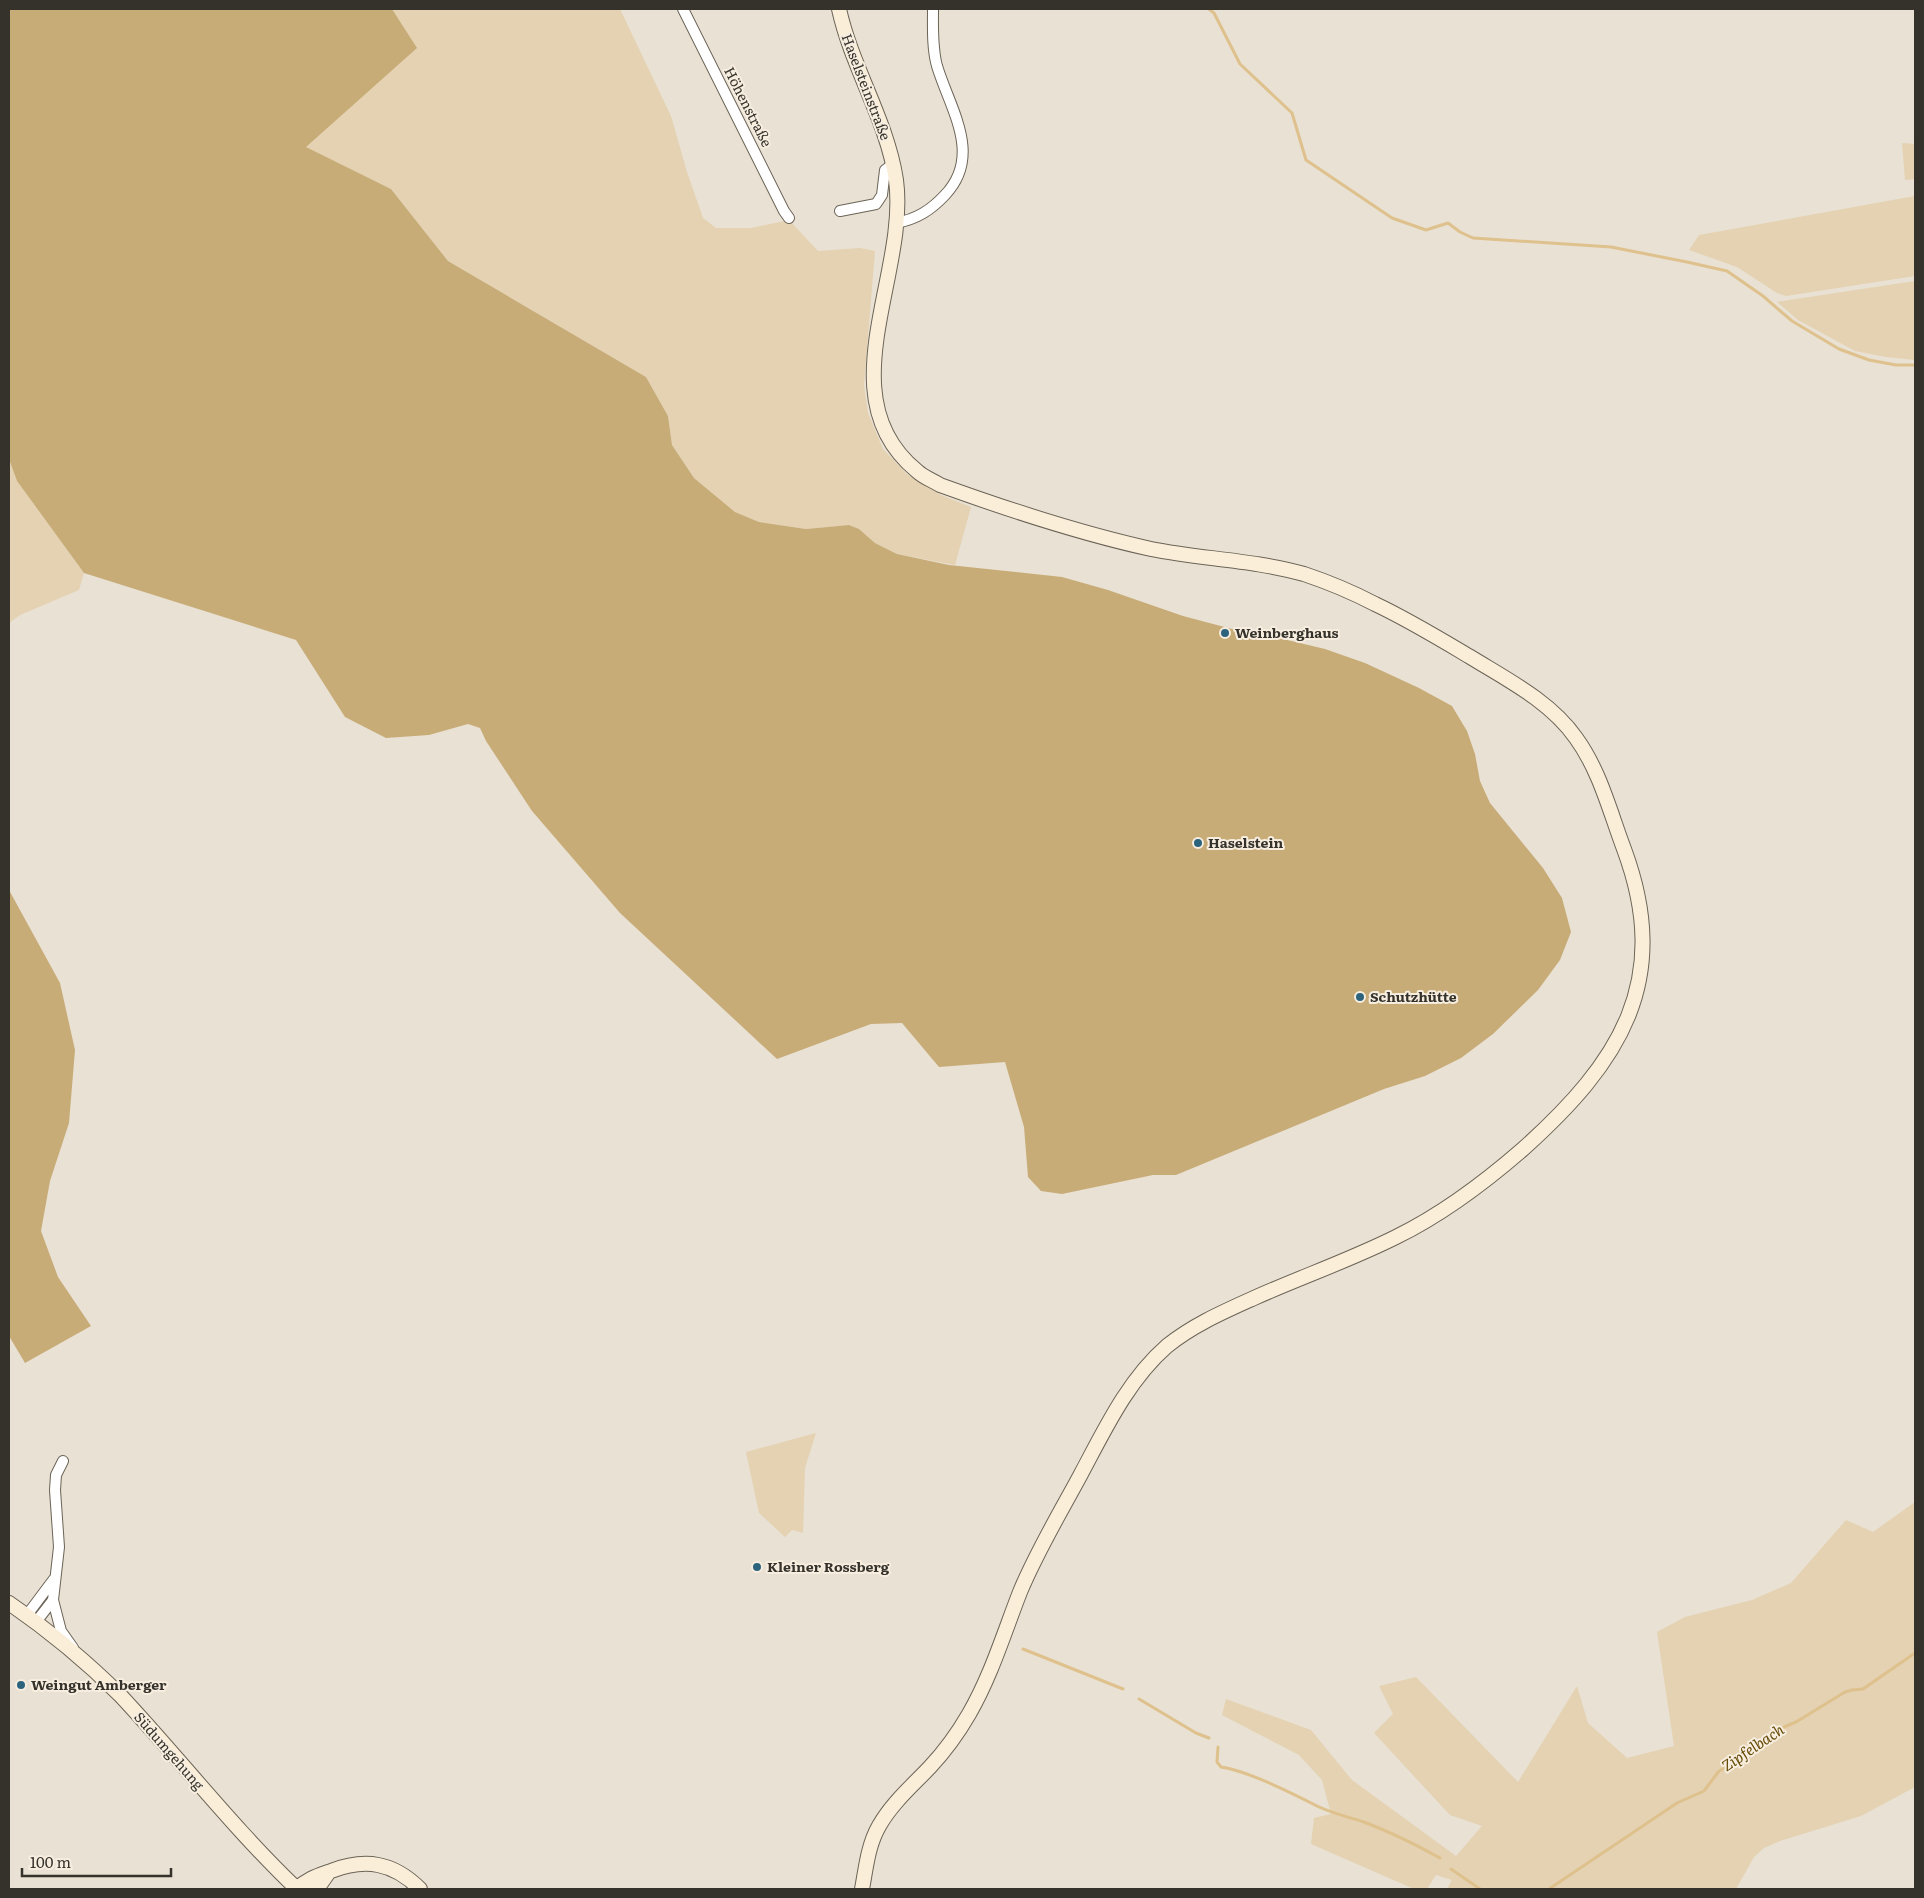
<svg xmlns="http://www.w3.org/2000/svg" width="1924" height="1898" viewBox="0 0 1924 1898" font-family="Literata,serif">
	<rect width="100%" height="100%" fill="#e9e1d3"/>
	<path fill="#e4d2b2" d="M392,9H620L671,116L687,172L703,218L716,228H751L789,220L818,251L860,248L875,251L864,385L868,413L883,449L907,474L941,495L971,507L955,565L897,554L875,543L859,529L849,525L806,529L759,522L735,512L694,478L672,445L668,416L646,377L448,261L391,189L305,147L416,48Z
		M1902,143L1915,144V179L1905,180Z
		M1915,196V276L1786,296L1777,293L1737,267L1689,250L1699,235Z
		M1915,281V360L1886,357L1855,351L1798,320L1777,302Z
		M9,459L17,481L84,573L79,590L20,615L9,623Z
		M816,1433L805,1468L803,1533L792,1530L785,1537L759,1513L746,1452Z
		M1915,1502V1787L1861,1816L1780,1841L1764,1848L1754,1857L1736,1889H1447L1452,1880L1436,1875L1427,1889H1414L1311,1844L1314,1818L1331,1814L1322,1780L1299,1755L1222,1715L1226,1699L1311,1730L1352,1780L1456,1856L1482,1826L1450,1815L1374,1733L1393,1714L1379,1686L1416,1677L1518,1782L1577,1686L1588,1723L1627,1758L1674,1746L1657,1632L1685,1617L1752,1600L1791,1583L1846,1520L1873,1532Z"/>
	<path fill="#c8ac78" d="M9,9H392L417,48L306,147L391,189L448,261L646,377L668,416L672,445L694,478L735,512L759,522L806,529L849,525L859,529L875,543L897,554L949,565L1062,577L1108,590L1183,616L1232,629L1279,638L1325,649L1365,663L1419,688L1452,706L1467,731L1475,754L1480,781L1490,803L1543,868L1562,898L1571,932L1560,960L1538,990L1493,1034L1461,1058L1425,1076L1384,1089L1176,1175H1153L1062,1194L1041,1191L1028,1177L1024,1127L1005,1062L939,1067L902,1023L871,1024L777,1059L620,913L532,811L486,741L480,728L468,724L429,735L386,738L345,717L296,640L84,573L17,481L9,459Z
		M9,890L60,983L75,1050L69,1123L50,1181L41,1231L58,1277L91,1326L25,1363L9,1336Z"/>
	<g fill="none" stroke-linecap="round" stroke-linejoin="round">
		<path stroke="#dec18c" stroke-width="3" d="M1209,9L1214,13L1240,64L1292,113L1306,160L1392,218L1426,230L1448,223L1460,232L1473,238L1611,247L1687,262L1727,271L1763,296L1792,321L1839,349L1869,360L1896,365H1915
			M1023,1649L1123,1689
			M1139,1699L1196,1733L1209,1738
			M1218,1747L1217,1762L1221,1767C1248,1771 1292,1793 1317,1806C1331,1813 1348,1817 1364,1822C1390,1832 1415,1844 1440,1858
			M1451,1869L1480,1889
			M1549,1889L1677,1803L1704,1791L1719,1771L1736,1762L1755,1746L1769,1740L1784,1727L1796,1722L1845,1692L1852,1690L1863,1689L1915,1653"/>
		<g stroke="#6b6457" stroke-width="12">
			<path id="street" d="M683,9L784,211L789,218
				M840,211L876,204L882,195L885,170L893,164
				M896,223C917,219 931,210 945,195C983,155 950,109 937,66C932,48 933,27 933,9
				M53,1600L61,1631L73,1648
				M27,1615L54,1579
				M36,1622L53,1600L59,1547L55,1490L56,1475L63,1461"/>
		</g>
		<g stroke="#6b6457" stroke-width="16">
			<path id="secondary" d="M839,9C852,68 887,120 896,180C909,275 826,397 917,471C923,477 932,480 940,485C1009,510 1079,533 1151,549C1201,559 1254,560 1304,574C1328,582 1352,592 1375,604C1409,620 1440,639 1472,658C1508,680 1551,702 1576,738C1600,771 1610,812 1624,849C1673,981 1620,1062 1523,1149C1484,1183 1443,1214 1396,1237C1350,1260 1301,1277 1254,1298C1223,1312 1193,1325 1167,1346C1128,1380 1105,1429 1081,1474C1060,1513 1037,1551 1020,1592C1004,1633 991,1676 969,1714C958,1733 945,1751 930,1767C912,1786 892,1803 879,1826C868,1845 866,1868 862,1889
				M9,1603C48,1630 86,1661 120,1695C180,1759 233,1828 297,1889
				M297,1889C307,1879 317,1876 331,1871C365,1858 393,1862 420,1889
				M317,1889L329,1872"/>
		</g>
		<use href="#street" stroke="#fff" stroke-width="10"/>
		<use href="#secondary" stroke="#faeed9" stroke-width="14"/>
	</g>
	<g fill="#2c637d" stroke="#f7eee0" stroke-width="2">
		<circle cx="1225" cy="633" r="5"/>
		<circle cx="1198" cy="843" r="5"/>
		<circle cx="1360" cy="997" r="5"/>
		<circle cx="757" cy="1567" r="5"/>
		<circle cx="21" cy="1685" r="5"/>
	</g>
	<g text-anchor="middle" stroke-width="4" stroke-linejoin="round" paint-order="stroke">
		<g font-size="14" fill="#35322c" stroke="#f7eee0">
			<text transform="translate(866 87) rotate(69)" y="5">Haselsteinstraße</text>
			<text transform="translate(748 107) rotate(63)" y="5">Höhenstraße</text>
			<text transform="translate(169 1751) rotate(49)" y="5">Südumgehung</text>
		</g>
		<g font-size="14" font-weight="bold" fill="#35322c" stroke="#f7eee0" text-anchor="start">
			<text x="1235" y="638">Weinberghaus</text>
			<text x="1208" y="848">Haselstein</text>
			<text x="1370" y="1002">Schutzhütte</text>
			<text x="767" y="1572">Kleiner Rossberg</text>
			<text x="31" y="1690">Weingut Amberger</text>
		</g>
		<g font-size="15" font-style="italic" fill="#664a06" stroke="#f7eee0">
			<text transform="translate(1753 1748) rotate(-34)" y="5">Zipfelbach</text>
		</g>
	</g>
	<rect width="1924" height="1898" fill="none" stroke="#35322c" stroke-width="20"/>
	<path d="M22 1868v8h149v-8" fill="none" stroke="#35322c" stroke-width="2.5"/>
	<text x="30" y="1868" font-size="15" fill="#35322c" stroke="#f7eee0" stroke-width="4" paint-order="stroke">100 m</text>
</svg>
